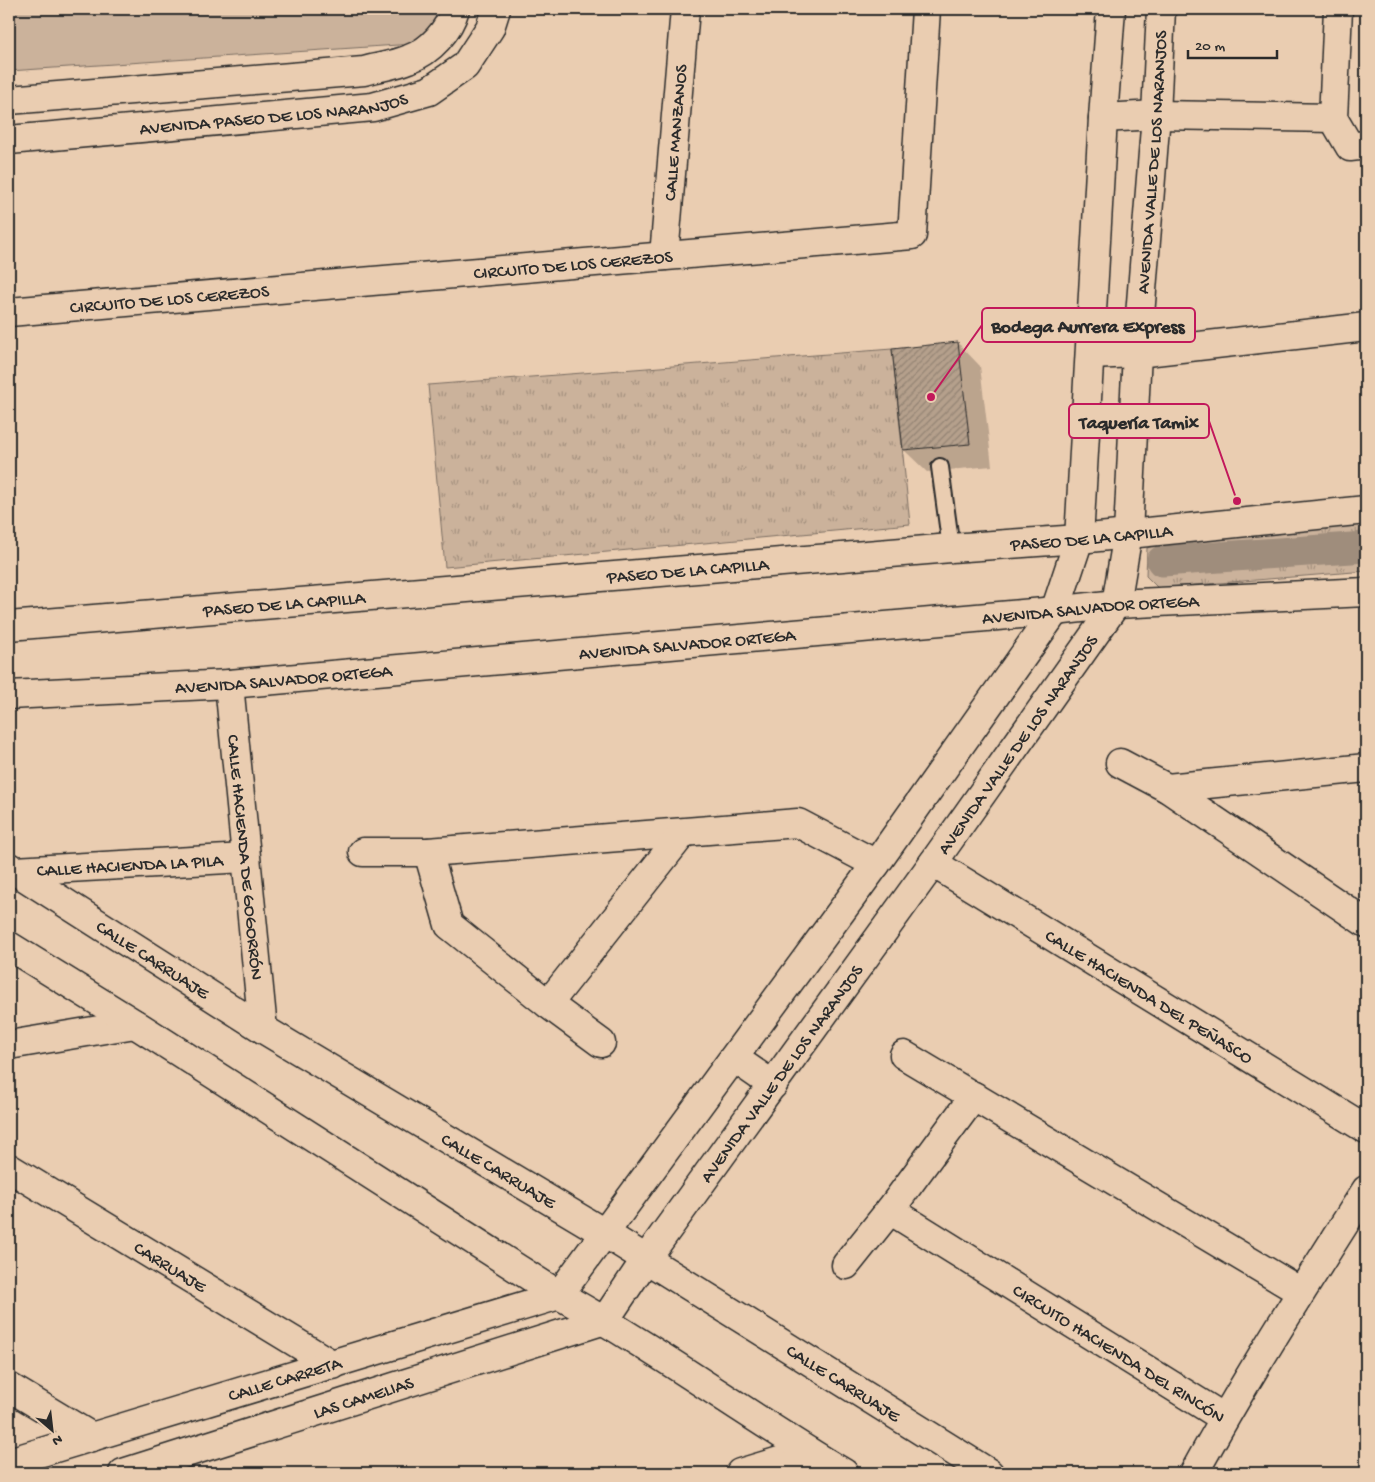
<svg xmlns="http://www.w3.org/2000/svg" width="1375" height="1482" viewBox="0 0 1375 1482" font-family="'Gochi Hand',sans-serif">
	<defs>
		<pattern id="grass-tufts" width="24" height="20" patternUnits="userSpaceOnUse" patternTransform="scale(1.25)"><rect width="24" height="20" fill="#cbb29b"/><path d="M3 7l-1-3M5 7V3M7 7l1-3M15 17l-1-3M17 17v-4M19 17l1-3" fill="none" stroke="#a5917f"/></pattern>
		<pattern id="building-hatch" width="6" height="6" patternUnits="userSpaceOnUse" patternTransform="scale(1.25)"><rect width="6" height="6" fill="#b5a08c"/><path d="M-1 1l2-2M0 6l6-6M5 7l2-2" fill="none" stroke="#938373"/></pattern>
	</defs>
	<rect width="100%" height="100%" fill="#eacdb1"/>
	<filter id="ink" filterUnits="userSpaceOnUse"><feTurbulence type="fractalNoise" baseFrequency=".02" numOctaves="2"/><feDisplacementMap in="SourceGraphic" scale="10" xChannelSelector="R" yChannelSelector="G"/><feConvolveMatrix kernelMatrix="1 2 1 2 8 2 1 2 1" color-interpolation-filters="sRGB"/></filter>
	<g filter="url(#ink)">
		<path fill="url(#grass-tufts)" stroke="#7b6e63" d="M892,349L910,524L445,567L428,385Z
			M1366,521V571L1158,588L1146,576L1147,548L1172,539Z"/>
		<path fill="#cbb29b" stroke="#7b6e63" d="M9,9H446L444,14L413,44L9,71Z"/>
		<path fill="#0003" d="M958,343L980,366L992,466L927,472L904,450Z"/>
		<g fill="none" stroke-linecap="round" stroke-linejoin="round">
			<path stroke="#9f8d7c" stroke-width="31" d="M1162,561L1366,547"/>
		</g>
		<path fill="url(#building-hatch)" stroke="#2b2b2b" d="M958,342L970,444L903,450L892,349Z"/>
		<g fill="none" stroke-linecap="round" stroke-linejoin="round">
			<g stroke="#2b2b2b" stroke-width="20">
				<path id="service" d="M940,467L951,548"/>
			</g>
			<g stroke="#2b2b2b" stroke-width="31">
				<g id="minor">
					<path d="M1338,9L1333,118L1350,147L1366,145"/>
					<path d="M1103,118L1156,115L1333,118"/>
					<path id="s1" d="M664,256L685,9"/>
					<path id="s2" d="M9,312L912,235L926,9"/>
					<path d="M1090,355L1137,353L1366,327"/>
					<path id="s3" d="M229,684L263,1029"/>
					<path d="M1120,763L1167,788L1366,923"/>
					<path d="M1167,788L1366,768"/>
					<path d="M363,852H428L798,823L876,864"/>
					<path d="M428,852L449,925L548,1004L683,833"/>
					<path id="s4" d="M933,863L1366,1129"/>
					<path id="s5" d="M15,871L245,858"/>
					<path d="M548,1004L601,1043"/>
					<path d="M9,1045L135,1024"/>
					<path d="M904,1055L1301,1292"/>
					<path id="s6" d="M9,1168L333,1365"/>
					<path id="s7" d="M890,1210L1224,1418"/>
					<path d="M846,1265L890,1210L974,1096"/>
					<path d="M9,1387L92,1437"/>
					<path d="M740,1473L809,1452"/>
					<path d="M1194,1473C1247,1376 1307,1283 1366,1190"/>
				</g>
			</g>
			<g stroke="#2b2b2b" stroke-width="31">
				<g id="tertiary">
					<path d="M9,100L364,71C379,67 395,65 409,59C431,51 449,30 455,9"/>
					<path id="s8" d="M9,140L373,107L429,91L465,66L490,28L496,9"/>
					<path id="s9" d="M9,867L263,1029L606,1234L989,1473"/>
					<path d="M9,946L135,1024L559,1295C657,1349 748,1416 844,1473"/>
					<path d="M734,1058L773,1085"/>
					<path d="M559,1295L876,864L1055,611L1079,539L1103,118L1111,9"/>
					<path id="s10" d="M9,1462L559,1295"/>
					<path id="s11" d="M123,1473L605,1320L646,1259L933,863L1116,604L1128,533L1137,353L1156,115L1161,9"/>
				</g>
			</g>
			<g stroke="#2b2b2b" stroke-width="31">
				<g id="secondary">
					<path id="s12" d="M9,626L951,548L1079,539L1366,510"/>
					<path id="s13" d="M9,695L229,684L1055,611L1116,604L1366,592"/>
				</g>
			</g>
			<use href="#service" stroke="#eacdb1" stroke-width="16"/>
			<use href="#minor" stroke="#eacdb1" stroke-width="28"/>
			<use href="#tertiary" stroke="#eacdb1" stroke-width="28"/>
			<use href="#secondary" stroke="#eacdb1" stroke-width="28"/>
		</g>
	</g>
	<g text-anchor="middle" stroke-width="5" stroke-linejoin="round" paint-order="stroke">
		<g font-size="18" fill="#2b2b2b" stroke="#eacdb1">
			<text dy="6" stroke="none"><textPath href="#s8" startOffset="266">AVENIDA PASEO DE LOS NARANJOS</textPath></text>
			<text dy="6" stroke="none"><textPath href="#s1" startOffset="124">CALLE MANZANOS</textPath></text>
			<text dy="6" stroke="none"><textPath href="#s11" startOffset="1829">AVENIDA VALLE DE LOS NARANJOS</textPath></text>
			<text dy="6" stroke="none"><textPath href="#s2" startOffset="566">CIRCUITO DE LOS CEREZOS</textPath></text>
			<text dy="6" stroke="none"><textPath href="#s2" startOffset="161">CIRCUITO DE LOS CEREZOS</textPath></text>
			<text dy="6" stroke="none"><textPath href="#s12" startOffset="1086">PASEO DE LA CAPILLA</textPath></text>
			<text dy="6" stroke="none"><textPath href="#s12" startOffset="681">PASEO DE LA CAPILLA</textPath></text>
			<text dy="6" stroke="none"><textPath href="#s12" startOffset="276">PASEO DE LA CAPILLA</textPath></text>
			<text dy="6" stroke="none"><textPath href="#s13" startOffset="1085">AVENIDA SALVADOR ORTEGA</textPath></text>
			<text dy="6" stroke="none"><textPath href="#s13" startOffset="680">AVENIDA SALVADOR ORTEGA</textPath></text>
			<text dy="6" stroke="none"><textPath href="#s13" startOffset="275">AVENIDA SALVADOR ORTEGA</textPath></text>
			<text dy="6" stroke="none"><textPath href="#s11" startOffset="1214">AVENIDA VALLE DE LOS NARANJOS</textPath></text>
			<text dy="6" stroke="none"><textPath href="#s3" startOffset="174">CALLE HACIENDA DE GOGORRÓN</textPath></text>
			<text dy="6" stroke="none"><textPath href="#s5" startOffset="115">CALLE HACIENDA LA PILA</textPath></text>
			<text dy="6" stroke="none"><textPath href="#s9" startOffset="171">CALLE CARRUAJE</textPath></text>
			<text dy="6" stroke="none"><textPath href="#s4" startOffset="254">CALLE HACIENDA DEL PEÑASCO</textPath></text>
			<text dy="6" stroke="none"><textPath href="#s11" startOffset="809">AVENIDA VALLE DE LOS NARANJOS</textPath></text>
			<text dy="6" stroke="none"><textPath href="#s9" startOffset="576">CALLE CARRUAJE</textPath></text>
			<text dy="6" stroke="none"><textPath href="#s6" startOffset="189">CARRUAJE</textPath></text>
			<text dy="6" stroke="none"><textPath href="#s7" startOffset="270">CIRCUITO HACIENDA DEL RINCÓN</textPath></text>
			<text dy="6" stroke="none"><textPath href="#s10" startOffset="288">CALLE CARRETA</textPath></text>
			<text dy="6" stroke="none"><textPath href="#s9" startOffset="981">CALLE CARRUAJE</textPath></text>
			<text dy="6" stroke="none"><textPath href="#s11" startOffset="252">LAS CAMELIAS</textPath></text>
		</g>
	</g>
	<path fill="none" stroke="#c2185b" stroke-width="2" d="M931 397L982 325M1237 501L1209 421"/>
	<g fill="#c2185b" stroke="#eacdb1" stroke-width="2">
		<circle cx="931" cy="397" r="5"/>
		<circle cx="1237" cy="501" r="5"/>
	</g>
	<g fill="#eacdb1" stroke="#c2185b" stroke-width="2">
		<rect x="982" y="308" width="213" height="34" rx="5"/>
		<rect x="1069" y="404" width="140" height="34" rx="5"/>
	</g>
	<g font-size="19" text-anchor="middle" font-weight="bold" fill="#2b2b2b">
		<text x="1088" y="332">Bodega Aurrera Express</text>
		<text x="1139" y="428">Taquería Tamix</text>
	</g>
	<rect width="1375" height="1482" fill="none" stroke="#eacdb1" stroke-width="30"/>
	<rect x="15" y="15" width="1345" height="1452" fill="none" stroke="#2b2b2b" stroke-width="2" filter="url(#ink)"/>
	<g transform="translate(52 1430) rotate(152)" stroke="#eacdb1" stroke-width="4" paint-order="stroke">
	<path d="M0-4L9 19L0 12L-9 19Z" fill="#2b2b2b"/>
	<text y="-8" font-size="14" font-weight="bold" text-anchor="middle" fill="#2b2b2b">N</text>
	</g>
	<path d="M1188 50v8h89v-8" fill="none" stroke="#2b2b2b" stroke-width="2.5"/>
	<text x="1195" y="50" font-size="15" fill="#2b2b2b" stroke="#eacdb1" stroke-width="4" paint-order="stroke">20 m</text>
</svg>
